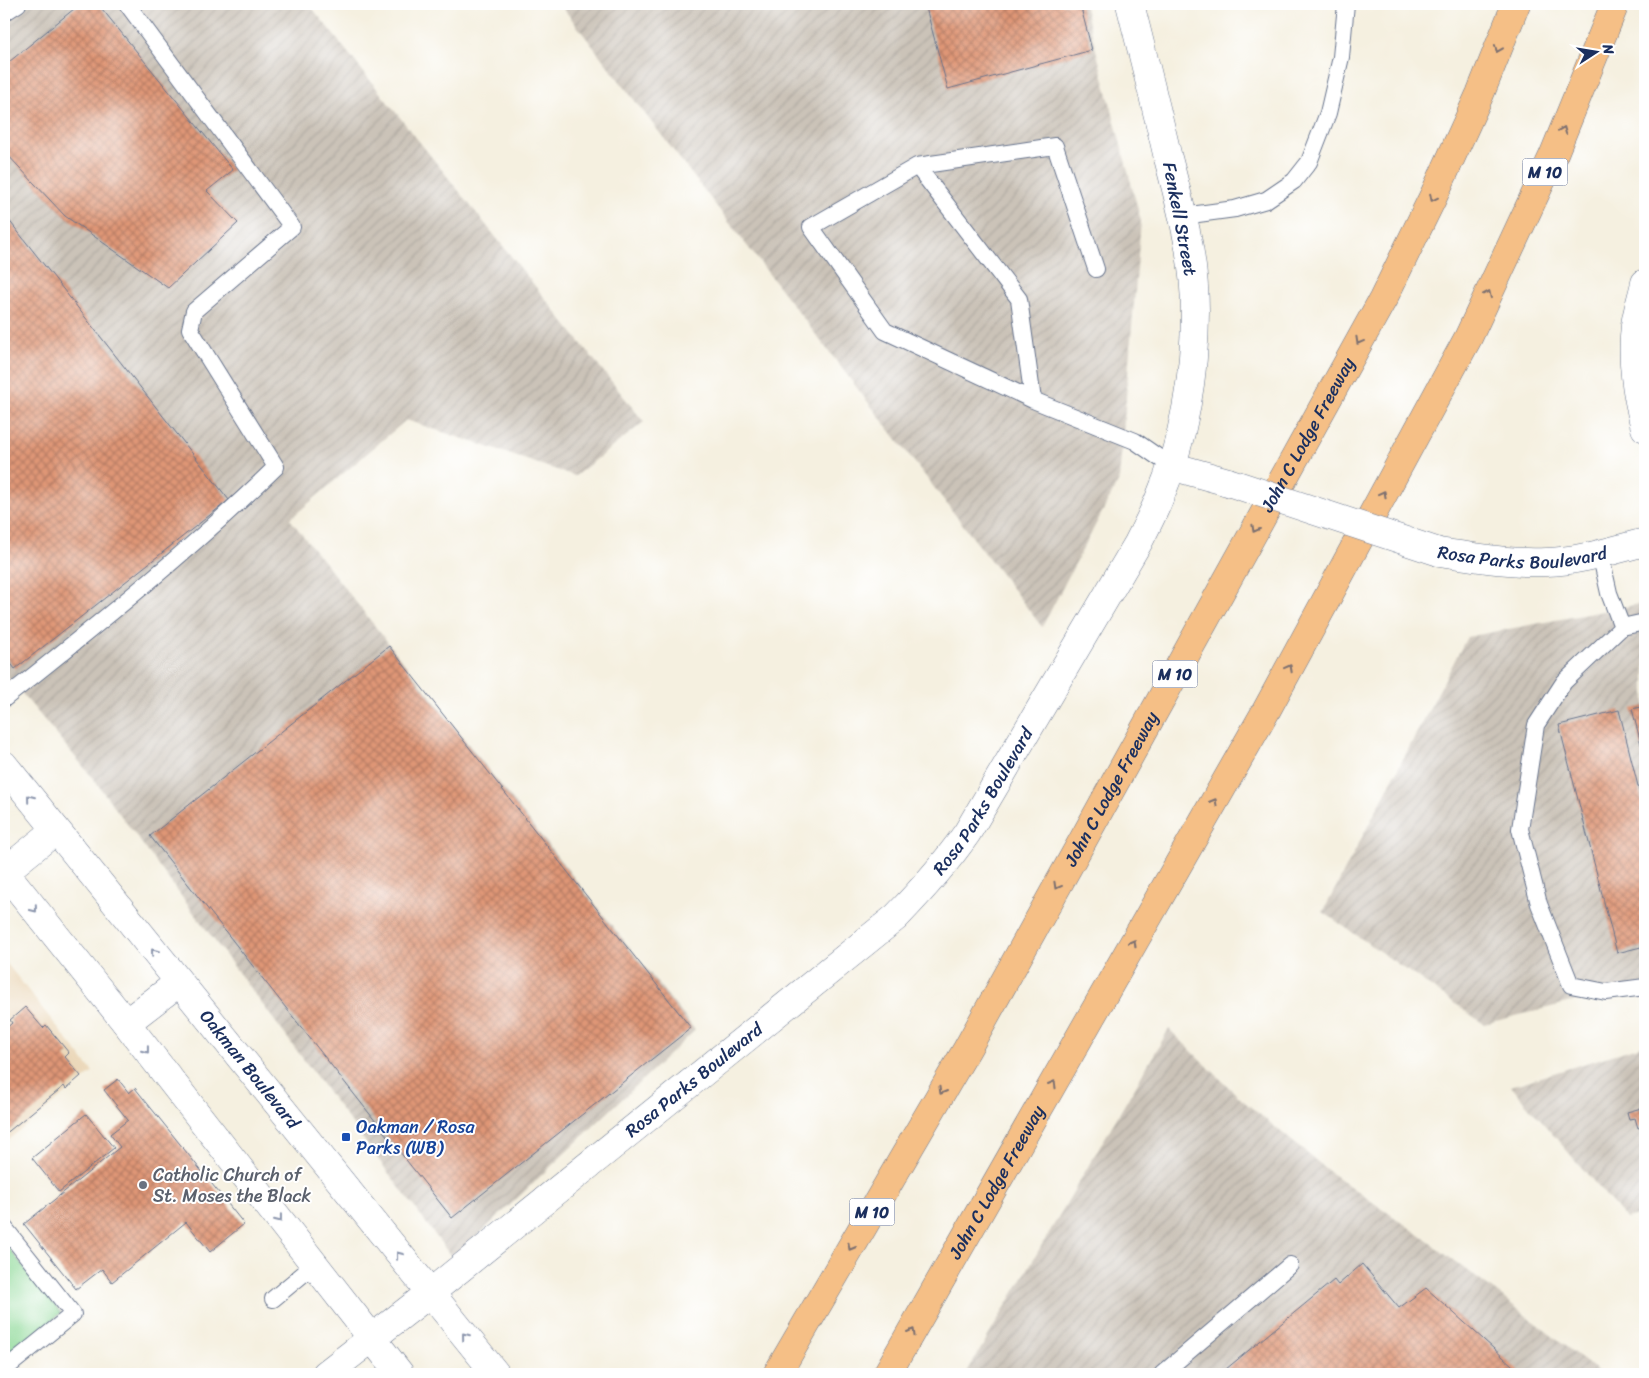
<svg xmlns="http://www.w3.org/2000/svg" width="1649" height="1378" viewBox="0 0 1649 1378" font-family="Sriracha,sans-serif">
	<defs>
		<pattern id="industrial-furrows" width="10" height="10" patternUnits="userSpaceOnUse" patternTransform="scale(1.25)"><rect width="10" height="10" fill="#cbc3b8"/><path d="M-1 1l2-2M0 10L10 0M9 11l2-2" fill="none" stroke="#aea8a1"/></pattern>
		<pattern id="building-cross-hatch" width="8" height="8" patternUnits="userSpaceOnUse" patternTransform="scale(1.25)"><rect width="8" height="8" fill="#df9676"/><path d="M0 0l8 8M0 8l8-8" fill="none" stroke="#b47b64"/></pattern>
	</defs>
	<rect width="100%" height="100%" fill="#fff"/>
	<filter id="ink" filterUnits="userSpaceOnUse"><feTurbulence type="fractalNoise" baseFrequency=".02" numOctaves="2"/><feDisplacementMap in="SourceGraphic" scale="10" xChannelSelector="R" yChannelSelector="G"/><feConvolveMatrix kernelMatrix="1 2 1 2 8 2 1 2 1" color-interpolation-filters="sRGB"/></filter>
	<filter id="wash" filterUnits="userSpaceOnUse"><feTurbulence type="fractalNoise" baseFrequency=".0096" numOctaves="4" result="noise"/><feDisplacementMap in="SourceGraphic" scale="20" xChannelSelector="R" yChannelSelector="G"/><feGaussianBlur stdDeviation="1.12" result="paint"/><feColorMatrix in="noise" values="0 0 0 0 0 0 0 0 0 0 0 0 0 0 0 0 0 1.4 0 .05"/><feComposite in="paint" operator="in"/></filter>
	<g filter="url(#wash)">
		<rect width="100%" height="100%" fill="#f5f0e0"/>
		<path fill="#ebd8ba" d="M4,960L93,1072L4,1143Z"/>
		<path fill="url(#industrial-furrows)" d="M4,4H309L644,422L575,476L406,420L290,519L695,1030L453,1259L92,777L4,672Z
			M560,4H1084L1141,221L1119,480L1042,627Z
			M1645,603V983L1484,1024L1323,912L1467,637Z
			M1169,1029L1241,1099L1331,1173L1417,1233L1506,1300L1601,1374H966Z
			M1645,1045V1214L1626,1219L1511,1086Z"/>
		<path fill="#8bd895" stroke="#53847a" d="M4,1242L61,1313L4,1359Z"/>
		<g id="blocks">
			<path fill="url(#building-cross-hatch)" d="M80,4H98L233,170L207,191L238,223L168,288L65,216L4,151V66Z
				M925,4H1080L1092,50L948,89Z
				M4,214L229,500L15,669L4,654Z
				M389,646L691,1028L452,1218L150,836Z
				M1645,706V759L1632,709Z
				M1619,710L1645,814V946L1617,953L1559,725Z
				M25,1007L43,1028L46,1025L69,1053L65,1057L81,1076L66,1089L64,1086L4,1135V1030L12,1023L10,1020Z
				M118,1079L129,1093L135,1088L244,1224L210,1252L186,1222L112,1282L102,1269L76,1289L24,1224L120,1147L110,1134L128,1120L104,1090Z
				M1645,1107V1126L1638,1128L1635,1118L1629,1119L1627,1112Z
				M86,1114L114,1148L59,1192L32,1158Z
				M1362,1264L1399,1308L1426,1288L1522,1374H1220L1334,1280L1338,1285Z"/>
		</g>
	</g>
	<g filter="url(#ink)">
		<use href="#blocks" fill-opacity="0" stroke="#67738c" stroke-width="1"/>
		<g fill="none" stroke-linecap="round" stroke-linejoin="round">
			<g stroke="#67738c" stroke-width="18">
				<path id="service" d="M4,13L18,4
					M917,166L1055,146L1096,269
					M1183,216L1235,209L1266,200L1294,181L1309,162L1328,113L1341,57L1346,4
					M1033,400L1019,299L917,166L811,227L885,331L1033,400L1135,441L1171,466
					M1600,553L1609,593L1622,627L1645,622
					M1622,627L1564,682L1536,725L1520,829L1539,904L1571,985L1606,992L1645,987
					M4,699C97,625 191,550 276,467L190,329L194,311L292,227L127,4
					M4,1227L73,1314L4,1370
					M273,1299L314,1265
					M1162,1374L1290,1265"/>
			</g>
			<g stroke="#67738c" stroke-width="29">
				<g id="minor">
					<path d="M1645,283C1642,297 1637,311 1635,325C1631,362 1636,392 1645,428"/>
					<path d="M1171,466L1228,482"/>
					<path id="s1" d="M1439,552C1475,557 1511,564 1547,562C1580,561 1613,550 1645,542"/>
				</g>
			</g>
			<g stroke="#67738c" stroke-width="29">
				<g id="tertiary">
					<path id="s2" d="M4,765L496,1374"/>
					<path d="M4,871L126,1023L400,1374"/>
					<path d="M4,872L56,830"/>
					<path d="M126,1023L178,983"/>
					<path id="s3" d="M326,1374L430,1293L896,917C922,890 946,863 967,833L1138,543C1145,529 1153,514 1159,499C1184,441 1195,374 1195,311C1195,258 1181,208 1168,158C1156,107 1143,55 1130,4"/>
				</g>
			</g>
			<g stroke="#67738c" stroke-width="29">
				<g id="motorway">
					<path id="s4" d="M777,1374L967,1049L1383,299L1433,197L1480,94L1516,4"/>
					<path id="s5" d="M887,1374L1266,711L1468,338L1553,156L1615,4"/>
				</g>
			</g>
			<use href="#service" stroke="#fff" stroke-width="16"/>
			<use href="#minor" stroke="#fff" stroke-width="28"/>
			<use href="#tertiary" stroke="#fff" stroke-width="28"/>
			<use href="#motorway" stroke="#f5bf86" stroke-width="28"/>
			<g stroke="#67738c" stroke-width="29" stroke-linecap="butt">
				<path id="minor-bridge" d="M1228,482L1439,552"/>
			</g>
			<use href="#minor-bridge" stroke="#fff" stroke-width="28"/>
		</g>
		<defs><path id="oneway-chevron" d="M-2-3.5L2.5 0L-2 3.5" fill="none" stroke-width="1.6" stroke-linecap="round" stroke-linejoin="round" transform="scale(1.25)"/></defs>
		<g stroke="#7d7070">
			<use href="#oneway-chevron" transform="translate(1498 49) rotate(112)"/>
			<use href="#oneway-chevron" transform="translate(1563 130) rotate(-68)"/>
			<use href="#oneway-chevron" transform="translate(1433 198) rotate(116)"/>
			<use href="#oneway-chevron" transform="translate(1488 294) rotate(-65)"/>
			<use href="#oneway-chevron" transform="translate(1359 341) rotate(119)"/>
			<use href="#oneway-chevron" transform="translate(1383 494) rotate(-62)"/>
			<use href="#oneway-chevron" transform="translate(1255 529) rotate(119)"/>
			<use href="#oneway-chevron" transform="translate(1289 668) rotate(-62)"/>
			<use href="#oneway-chevron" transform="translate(1214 802) rotate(-60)"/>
			<use href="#oneway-chevron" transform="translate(1057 886) rotate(119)"/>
			<use href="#oneway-chevron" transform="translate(1133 943) rotate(-60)"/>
			<use href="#oneway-chevron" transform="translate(1053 1084) rotate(-60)"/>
			<use href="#oneway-chevron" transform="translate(942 1091) rotate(120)"/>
			<use href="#oneway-chevron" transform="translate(851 1247) rotate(120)"/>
			<use href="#oneway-chevron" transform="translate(912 1332) rotate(-60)"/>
		</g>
		<g stroke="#8d97ae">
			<use href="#oneway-chevron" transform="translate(30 798) rotate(-129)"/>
			<use href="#oneway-chevron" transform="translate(34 909) rotate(51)"/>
			<use href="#oneway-chevron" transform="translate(154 952) rotate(-129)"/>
			<use href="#oneway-chevron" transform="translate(146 1050) rotate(52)"/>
			<use href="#oneway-chevron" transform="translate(279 1219) rotate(52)"/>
			<use href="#oneway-chevron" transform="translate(399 1255) rotate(-128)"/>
			<use href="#oneway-chevron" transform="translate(465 1336) rotate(-129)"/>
		</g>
	</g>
	<rect fill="#1a4fb4" stroke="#fff" stroke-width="2" x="341" y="1132" width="10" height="10" rx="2.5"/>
	<circle fill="#6b7280" stroke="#fff" stroke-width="2" cx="143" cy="1185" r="5"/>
	<g text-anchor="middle" stroke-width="4" stroke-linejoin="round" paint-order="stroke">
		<g fill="#fff" stroke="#5f6d8e" stroke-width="1">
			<rect x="1522.5" y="158.5" width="45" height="27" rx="4"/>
			<rect x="1152.5" y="660.5" width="45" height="27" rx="4"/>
			<rect x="849.5" y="1198.5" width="45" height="27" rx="4"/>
		</g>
		<g font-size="16" font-weight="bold" fill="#1b2f5e">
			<text x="1545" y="178">M 10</text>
			<text x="1175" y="680">M 10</text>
			<text x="872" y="1218">M 10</text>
		</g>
		<g font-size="18" fill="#1b2f5e" stroke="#fff">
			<text transform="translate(1180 219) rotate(79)" y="6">Fenkell Street</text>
			<text dy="6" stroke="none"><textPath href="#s4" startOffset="1079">John C Lodge Freeway</textPath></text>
			<text dy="6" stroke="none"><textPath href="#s1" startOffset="84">Rosa Parks Boulevard</textPath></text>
			<text dy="6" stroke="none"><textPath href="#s4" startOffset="674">John C Lodge Freeway</textPath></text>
			<text dy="6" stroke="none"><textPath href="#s3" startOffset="876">Rosa Parks Boulevard</textPath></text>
			<text dy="6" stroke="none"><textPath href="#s2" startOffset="391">Oakman Boulevard</textPath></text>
			<text dy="6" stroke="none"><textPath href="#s3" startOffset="471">Rosa Parks Boulevard</textPath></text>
			<text dy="6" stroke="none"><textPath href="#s5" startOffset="221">John C Lodge Freeway</textPath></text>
		</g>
		<g font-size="18" fill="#164399" stroke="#fff" text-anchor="start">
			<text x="356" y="1133">Oakman / Rosa<tspan x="356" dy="21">Parks (WB)</tspan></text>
		</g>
		<g font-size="18" fill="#5b616d" stroke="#fff" text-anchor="start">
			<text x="153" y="1181">Catholic Church of<tspan x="153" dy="21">St. Moses the Black</tspan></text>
		</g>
	</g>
	<rect width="1649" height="1378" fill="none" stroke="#fff" stroke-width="20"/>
	<g transform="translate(1596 52) rotate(78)" stroke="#ffffff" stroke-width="4" paint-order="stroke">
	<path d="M0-4L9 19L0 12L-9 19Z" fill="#1b2f5e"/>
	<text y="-8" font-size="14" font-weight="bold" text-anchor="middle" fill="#1b2f5e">N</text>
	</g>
</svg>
